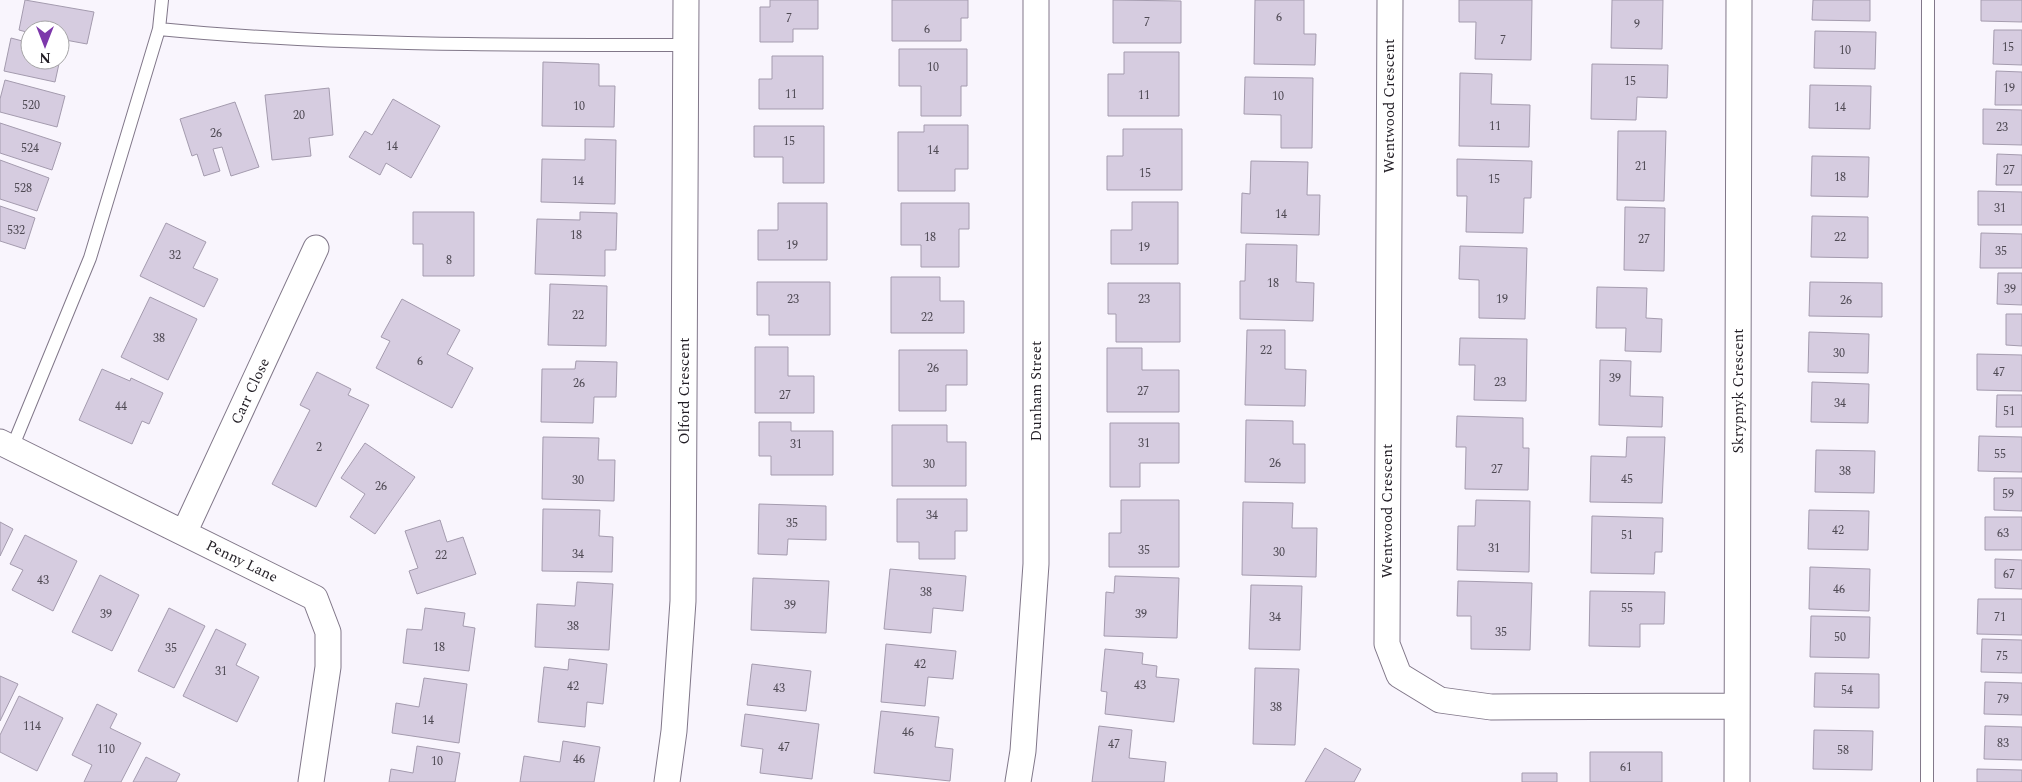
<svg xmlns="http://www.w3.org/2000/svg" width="2022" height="782" viewBox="0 0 2022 782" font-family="Spectral,serif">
	<rect width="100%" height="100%" fill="#f9f5fd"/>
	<path fill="#d6cce0" stroke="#a49bae" d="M25,0L94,12L87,44L60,39V30H30V33L19,30Z
		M770,0H818V29H793V42H760V7H770Z
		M892,0H968V18H961V41H892Z
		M1113,0L1181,1V43H1113Z
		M1255,0H1304V34H1316L1315,65L1254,64Z
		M1459,0H1532L1531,60L1475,59L1476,22H1459Z
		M1612,0H1663L1662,49L1611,48Z
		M1813,0H1870V21L1812,20Z
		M1981,0H2022V22L1981,21Z
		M1994,30H2022V65L1993,64Z
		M1815,31L1876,32L1875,69L1814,68Z
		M11,38L30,43V60H60V49L62,50L55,82L4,71Z
		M899,49H967V86H961V116H921V86H899Z
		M1124,52H1179V116H1108V74H1124Z
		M772,56H823V109H759V79H772Z
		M543,62L599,64V86H615L614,127L542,126Z
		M1592,64L1668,65L1667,98L1637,97L1636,120L1591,119Z
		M1996,71L2022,72V105H1995Z
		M1460,73L1492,74L1491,104L1530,105L1529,147L1459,146Z
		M1245,77L1313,78L1312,148H1281V115L1244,114Z
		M5,80L65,96L57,127L0,112V99Z
		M1810,85L1871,86L1870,129L1809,128Z
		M329,88L333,135L309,138L311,156L272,160L265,95Z
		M393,99L440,126L411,178L386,163L380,175L349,157L365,131L372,135Z
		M235,102L259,167L231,176L222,147L213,149L220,171L204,176L197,154L192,156L180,119Z
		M1983,109L2022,110V145L1983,144Z
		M0,123L61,143L52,170L0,153Z
		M924,125H968V169H955V191H898V132H924Z
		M754,126H824V183H783V157H754Z
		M1123,129H1182V190H1107V156H1123Z
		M1618,131H1666L1664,201L1617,200Z
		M585,139L616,140L615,204L541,202L542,159L585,160Z
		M1997,154L2022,155V185H1996Z
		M1812,156L1869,157L1868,197L1811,196Z
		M1457,159L1532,161L1531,198H1524L1523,233L1466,232L1467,196H1457Z
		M0,160L49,178L37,211L0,199Z
		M1251,161L1308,162L1307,195H1320L1319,235L1241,233L1242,193L1250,194Z
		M1978,191L2022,192V225H1978Z
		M1132,202H1178V264H1111V230H1132Z
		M778,203H827V260H758V230H778Z
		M901,203H969V229H959V267H921V245H901Z
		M0,206L35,218L25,249L0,241Z
		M1625,207L1665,208L1664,271L1624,270Z
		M413,212H474V276H423V244H413Z
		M580,212L617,213L616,250H605V276L535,274L537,219L580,220Z
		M1812,216L1868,217V258L1811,257Z
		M166,223L206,242L193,268L218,279L204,307L140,276Z
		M1981,233L2022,234V268H1980Z
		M1246,244L1297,245L1296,282L1314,283L1313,321L1240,319V281H1245Z
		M1460,246L1527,248L1525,319L1479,318V280L1459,279Z
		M1998,273H2022V305L1997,304Z
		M891,277H940V301H964V333H891Z
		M757,282H830V335H769V315H757Z
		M1810,282L1882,283V317L1809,316Z
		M1108,283H1180V342H1116V314H1108Z
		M550,284L607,286L606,346L548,345Z
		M1597,287L1647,288L1646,318L1662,319L1661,352L1625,351L1626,328H1596Z
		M150,297L197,319L168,380L121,357Z
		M402,299L460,330L447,354L473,368L452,408L376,368L390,341L381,337Z
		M2006,314H2022V346L2006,345Z
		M1247,330H1285V369L1306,370L1305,406L1245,405Z
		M1809,332L1869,334L1868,373L1808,372Z
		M1460,338L1527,339L1526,401L1474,400L1475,365H1459Z
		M755,347H788V376H814V413H755Z
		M1107,348H1142V370H1179V412H1107Z
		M899,350H967V385H946V411H899Z
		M1977,354L2022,355V391L1977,390Z
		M1600,360L1631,361L1630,396L1663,397L1662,427L1599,425Z
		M576,361L617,362L616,397H594L593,423L541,422L542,369H575Z
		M102,369L130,381L131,378L163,393L149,424L142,421L132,444L79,420Z
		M317,372L351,389L348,395L369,405L316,507L272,484L310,410L300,405Z
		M1812,382L1869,384L1868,423L1811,422Z
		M1997,395H2022V427H1996Z
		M1457,416L1523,418V448H1529L1528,490L1465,489L1466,447H1456Z
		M1246,420L1293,421V444H1305V483L1245,482Z
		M759,422H791V431H833V475H771V456H759Z
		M1110,423H1179V463H1140V487H1110Z
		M892,425H947V442H966V486H892Z
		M1979,436L2022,437V472L1978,471Z
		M543,437L599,438L598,460H615L614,501L542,499Z
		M1627,437H1665L1662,503L1590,502L1591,456L1626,457Z
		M365,443L415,477L375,534L350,517L365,494L341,478Z
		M1816,450L1875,451L1874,493L1815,492Z
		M1994,478H2022V511L1994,510Z
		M897,499H967V531H955V559H919V542H897Z
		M1121,500H1179V567H1109V533H1121Z
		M1476,500L1530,501L1529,572L1457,570L1458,526H1475Z
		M1243,502L1293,503L1292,528H1317L1316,577L1242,575Z
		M759,504L826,506V540L788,539L787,555L758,554Z
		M543,509L600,510L599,536L613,537L612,572L542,571Z
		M1809,510L1869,511L1868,550L1808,549Z
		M1592,516L1663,518L1662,552H1655L1654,574L1591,573Z
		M1985,517H2022V550H1985Z
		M440,520L447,542L463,537L476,574L417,594L409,571L418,568L405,531Z
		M0,522L13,529L0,556Z
		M25,535L77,561L53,611L12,590L23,570L10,564Z
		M1995,559L2022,560V589L1995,588Z
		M1810,567L1870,569L1869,611L1809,609Z
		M890,569L966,576L963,611L933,608L931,633L884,629Z
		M100,575L139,595L112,651L72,632Z
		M1115,576L1179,578L1177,638L1104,636L1106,592L1114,593Z
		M753,578L829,581L826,633L751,630Z
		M1458,581L1532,583L1530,650L1471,649V616H1457Z
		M577,582L613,584L609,650L535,647L537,604L575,606Z
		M1251,585L1302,586L1300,650L1249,649Z
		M1590,591L1665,592L1664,624H1640V647L1589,646Z
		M1978,599H2022V635L1977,634Z
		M169,608L205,626L174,688L138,671Z
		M425,608L465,613L463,626L475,628L469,671L403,663L407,629L422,630Z
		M1811,616L1870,617L1869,658L1810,657Z
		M216,629L246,644L236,665L259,677L237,722L183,696Z
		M1982,639L2022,640V673L1981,672Z
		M886,644L956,651L953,679L928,677L925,706L881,702Z
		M1105,649L1143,653L1142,664L1157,666L1156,677L1179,679L1174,722L1105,714L1107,692L1101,691Z
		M569,659L607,664L603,704L587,702L585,727L538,722L544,667L568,670Z
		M752,664L811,671L806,711L747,705Z
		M1255,668L1299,669L1295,745L1253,744Z
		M1815,673L1879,674V708L1814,707Z
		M0,676L18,684L0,721Z
		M424,678L467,684L459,743L392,733L396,703L419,707Z
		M1985,682L2022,683V715L1984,714Z
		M19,696L63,718L37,771L0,752V735Z
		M97,704L117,714L110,728L141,743L121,782H84L92,765L72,755Z
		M881,711L939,717L935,747L953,749L950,781L874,773Z
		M745,714L819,724L812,779L760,773L763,749L741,746Z
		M1099,726L1132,730L1129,758L1166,762L1164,782H1092Z
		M1985,726L2022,727V760L1984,759Z
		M1814,730L1873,731L1872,770L1813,769Z
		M563,741L600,747L594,782H520L524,756L560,762Z
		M417,746L460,753L455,782H389L391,769L413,773Z
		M1325,748L1361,769L1354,782H1305Z
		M1590,752H1662V782H1590Z
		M146,757L180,774L176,782H133Z
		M1977,769L2022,770V782H1977Z
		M1522,773H1557V782H1522Z"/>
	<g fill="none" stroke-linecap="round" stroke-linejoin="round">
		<g stroke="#817789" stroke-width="14">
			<path id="lane" d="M159,29C333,46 510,45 685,45
				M12,448L90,258L159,29L162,0
				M1927,782L1928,0"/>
		</g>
		<g stroke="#817789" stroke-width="27">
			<path id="street" d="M1390,0L1387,644L1399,675L1440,700L1491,707L1736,706
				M0,442L315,598L328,632V667L311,782
				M184,533L316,248
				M667,782L674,731L683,601L686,0
				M1018,782L1023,751L1036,564V0
				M1737,782L1739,0"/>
		</g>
		<use href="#lane" stroke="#fff" stroke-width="12"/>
		<use href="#street" stroke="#fff" stroke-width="25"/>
	</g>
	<g text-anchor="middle" stroke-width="4" stroke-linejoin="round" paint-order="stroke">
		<g font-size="12" fill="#4e4953">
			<text x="1279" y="21">6</text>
			<text x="789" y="22">7</text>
			<text x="1147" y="26">7</text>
			<text x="1637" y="28">9</text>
			<text x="927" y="33">6</text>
			<text x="1503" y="44">7</text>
			<text x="2008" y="51">15</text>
			<text x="1845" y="54">10</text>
			<text x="933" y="71">10</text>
			<text x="1630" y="85">15</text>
			<text x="2009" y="92">19</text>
			<text x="791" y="98">11</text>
			<text x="1144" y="99">11</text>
			<text x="1278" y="100">10</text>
			<text x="31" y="109">520</text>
			<text x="579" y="110">10</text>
			<text x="1840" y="111">14</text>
			<text x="299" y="119">20</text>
			<text x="1495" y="130">11</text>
			<text x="2002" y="131">23</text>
			<text x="216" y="137">26</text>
			<text x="789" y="145">15</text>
			<text x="392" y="150">14</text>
			<text x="30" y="152">524</text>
			<text x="933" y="154">14</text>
			<text x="1641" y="170">21</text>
			<text x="2009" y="174">27</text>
			<text x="1145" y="177">15</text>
			<text x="1840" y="181">18</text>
			<text x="1494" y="183">15</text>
			<text x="578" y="185">14</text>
			<text x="23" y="192">528</text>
			<text x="2000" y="212">31</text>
			<text x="1281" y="218">14</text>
			<text x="16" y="234">532</text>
			<text x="576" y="239">18</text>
			<text x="930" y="241">18</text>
			<text x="1840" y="241">22</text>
			<text x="1644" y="243">27</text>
			<text x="792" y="249">19</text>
			<text x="1144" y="251">19</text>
			<text x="2001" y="255">35</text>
			<text x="175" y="259">32</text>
			<text x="449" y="264">8</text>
			<text x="1273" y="287">18</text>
			<text x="2010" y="293">39</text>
			<text x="793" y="303">23</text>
			<text x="1144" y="303">23</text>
			<text x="1502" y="303">19</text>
			<text x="1846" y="304">26</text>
			<text x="578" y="319">22</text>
			<text x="927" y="321">22</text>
			<text x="159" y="342">38</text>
			<text x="1266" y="354">22</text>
			<text x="1839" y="357">30</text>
			<text x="420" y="365">6</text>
			<text x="933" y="372">26</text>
			<text x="1999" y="376">47</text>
			<text x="1615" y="382">39</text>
			<text x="1500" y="386">23</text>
			<text x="579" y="387">26</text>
			<text x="1143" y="395">27</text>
			<text x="785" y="399">27</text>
			<text x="1840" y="407">34</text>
			<text x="121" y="410">44</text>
			<text x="2009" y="415">51</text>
			<text x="1144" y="447">31</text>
			<text x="796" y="448">31</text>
			<text x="319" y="451">2</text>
			<text x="2000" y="458">55</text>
			<text x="1275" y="467">26</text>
			<text x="929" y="468">30</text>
			<text x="1497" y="473">27</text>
			<text x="1845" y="475">38</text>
			<text x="1627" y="483">45</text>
			<text x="578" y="484">30</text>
			<text x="381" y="490">26</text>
			<text x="2008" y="498">59</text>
			<text x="932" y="519">34</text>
			<text x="792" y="527">35</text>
			<text x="1838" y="534">42</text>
			<text x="2003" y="537">63</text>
			<text x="1627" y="539">51</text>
			<text x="1494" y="552">31</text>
			<text x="1144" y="554">35</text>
			<text x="1279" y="556">30</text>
			<text x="578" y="558">34</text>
			<text x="441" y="559">22</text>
			<text x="2009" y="578">67</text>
			<text x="43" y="584">43</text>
			<text x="1839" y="593">46</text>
			<text x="926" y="596">38</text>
			<text x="790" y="609">39</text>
			<text x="1627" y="612">55</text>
			<text x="106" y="618">39</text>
			<text x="1141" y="618">39</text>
			<text x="1275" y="621">34</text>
			<text x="2000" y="621">71</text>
			<text x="573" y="630">38</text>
			<text x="1501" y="636">35</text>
			<text x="1840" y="641">50</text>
			<text x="439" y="651">18</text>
			<text x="171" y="652">35</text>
			<text x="2002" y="660">75</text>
			<text x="920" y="668">42</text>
			<text x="221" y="675">31</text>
			<text x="1140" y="689">43</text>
			<text x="573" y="690">42</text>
			<text x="779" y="692">43</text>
			<text x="1847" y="694">54</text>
			<text x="2003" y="703">79</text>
			<text x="1276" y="711">38</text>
			<text x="428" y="724">14</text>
			<text x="32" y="730">114</text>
			<text x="908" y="736">46</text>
			<text x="2003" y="747">83</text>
			<text x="1114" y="748">47</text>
			<text x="784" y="751">47</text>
			<text x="106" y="753">110</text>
			<text x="1843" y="754">58</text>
			<text x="579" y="763">46</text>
			<text x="437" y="765">10</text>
			<text x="1626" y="771">61</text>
		</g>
		<g font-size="15" fill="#211d24" stroke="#fff">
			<text transform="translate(1389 106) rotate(-90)" y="5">Wentwood Crescent</text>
			<text transform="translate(250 391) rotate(-65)" y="5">Carr Close</text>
			<text transform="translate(684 391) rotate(-90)" y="5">Olford Crescent</text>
			<text transform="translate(1036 391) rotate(-90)" y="5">Dunham Street</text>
			<text transform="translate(1738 391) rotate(-90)" y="5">Skrypnyk Crescent</text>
			<text transform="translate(1387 511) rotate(-90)" y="5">Wentwood Crescent</text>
			<text transform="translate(242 561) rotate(26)" y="5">Penny Lane</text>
		</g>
	</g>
	<g transform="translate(45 45) rotate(180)"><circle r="24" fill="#ffffff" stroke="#a6a5a7"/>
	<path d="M0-4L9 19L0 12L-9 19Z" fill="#7d38ab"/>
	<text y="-8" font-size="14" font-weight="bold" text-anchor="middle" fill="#211d24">N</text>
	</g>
</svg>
